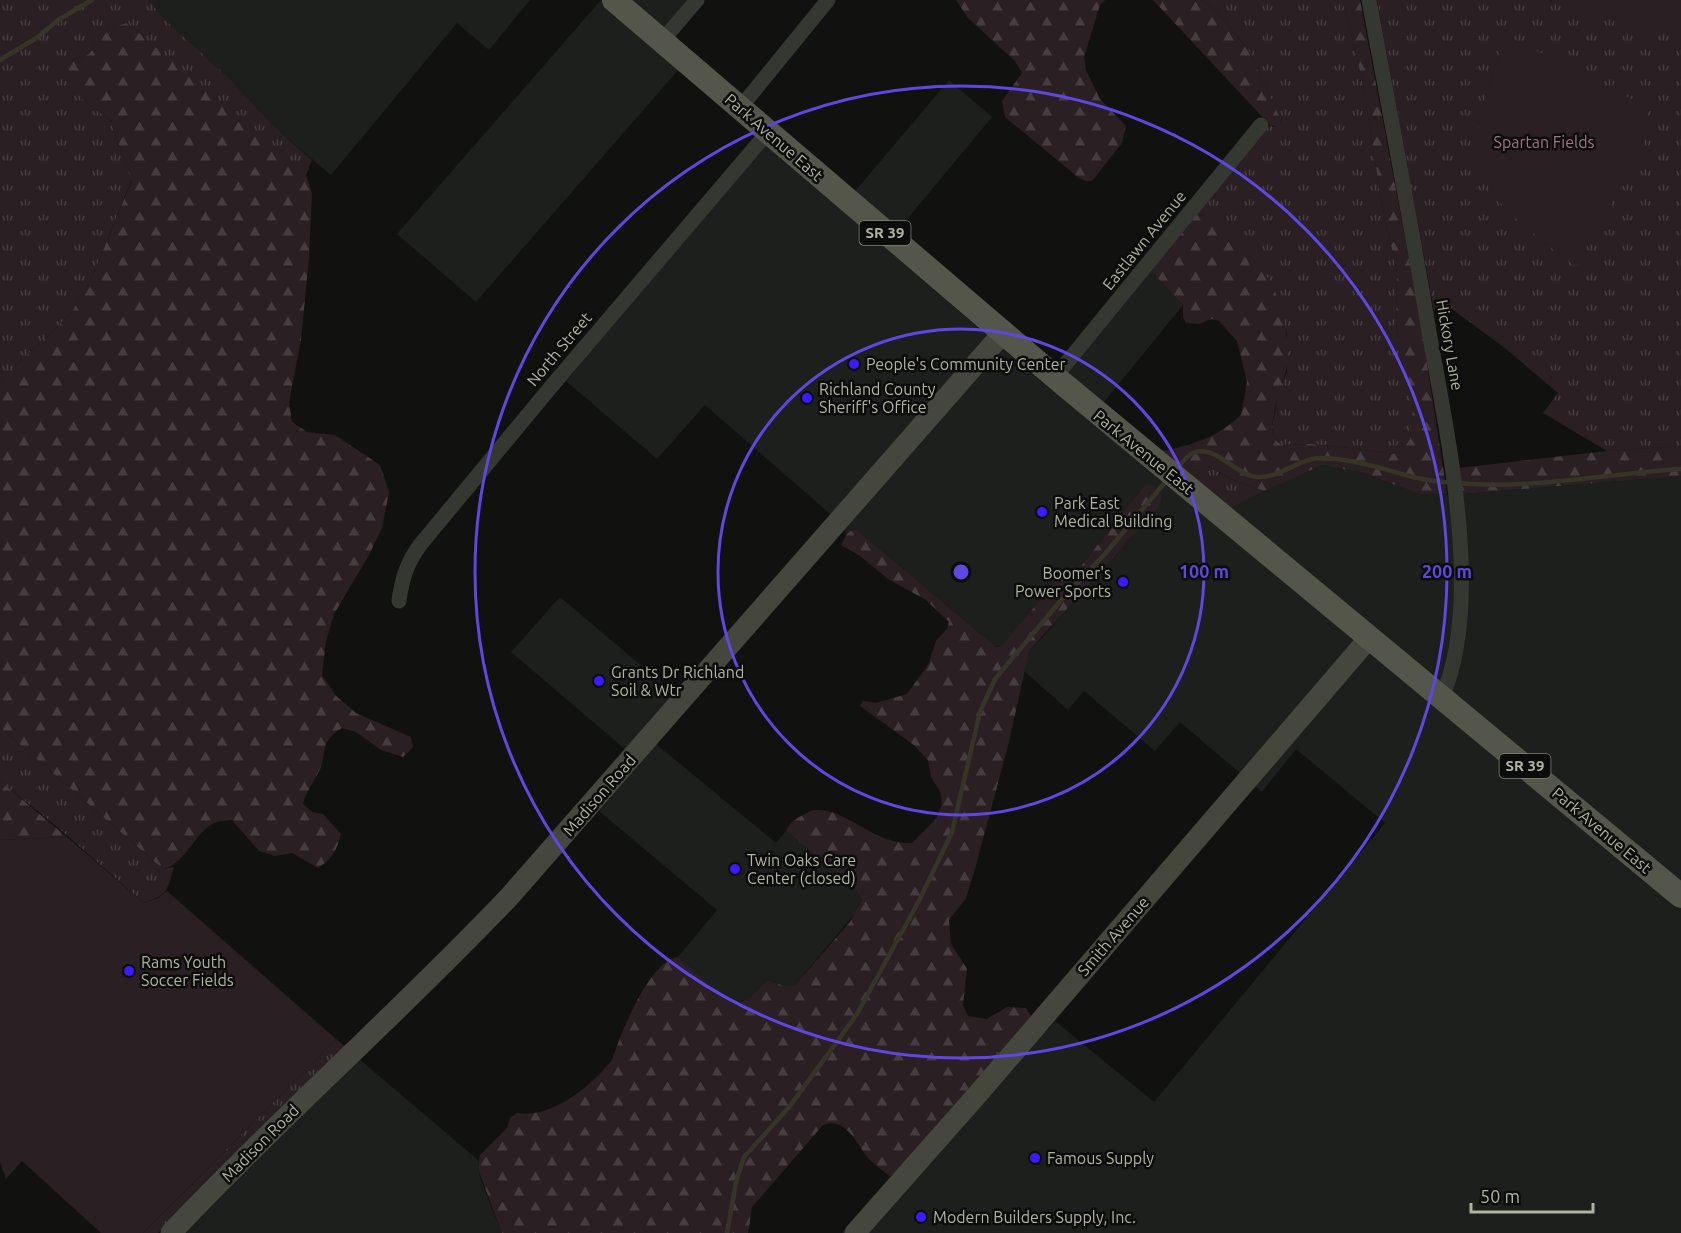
<svg xmlns="http://www.w3.org/2000/svg" width="1681" height="1233" viewBox="0 0 1681 1233" font-family="Ubuntu,sans-serif">
	<defs>
		<pattern id="grass-tufts" width="24" height="20" patternUnits="userSpaceOnUse" patternTransform="scale(1.5)"><rect width="24" height="20" fill="#2a1f23"/><path d="M3 7l-1-3M5 7V3M7 7l1-3M15 17l-1-3M17 17v-4M19 17l1-3" fill="none" stroke="#463d40"/></pattern>
		<pattern id="forest-firs" width="22" height="20" patternUnits="userSpaceOnUse" patternTransform="scale(1.5)"><rect width="22" height="20" fill="#2a1f23"/><path d="M5 1l3.5 6h-7zM16 11l3.5 6h-7z" fill="#463d40"/></pattern>
	</defs>
	<rect width="100%" height="100%" fill="#111210"/>
	<path fill="#1d1f1c" d="M149,0H530L489,50L457,23L331,175L280,132L229,78L164,19Z
		M601,0H688L652,43L680,68L476,302L397,234Z
		M949,80L992,117L884,247L1052,391L1151,271L1183,305L1104,402L1231,508L1281,482L1322,465L1363,473L1422,495L1462,494L1681,476V1233H842L1031,1016L1047,1030L1055,1021L1154,1102L1385,823L1296,749L1262,792L1180,722L1155,751L1084,691L1068,710L1024,671L1029,651L1052,627L1143,487L1074,575L1002,646L996,647L856,529L851,530L846,535L844,526L705,405L657,459L566,381L766,145L840,209Z
		M560,597L675,694L626,750L511,652Z
		M656,744L776,843L786,831L855,888L862,900L857,911L794,986H784L769,980L752,998L736,1002L727,999L678,957L717,910L599,811Z
		M358,1058L479,1161L478,1169L481,1181L502,1233H182Z"/>
	<path fill="url(#grass-tufts)" d="M0,0H149L164,19L229,78L280,132L312,160L306,175L273,148L109,29L89,54L70,62L81,98L110,120L132,179L90,282L70,315L0,380Z
		M1202,0H1343L1363,84L1382,205L1397,272L1396,324L1400,353L1413,406L1410,439L1403,450L1393,454L1335,446L1309,444L1281,445L1274,438L1272,427L1279,391L1287,372V334L1273,287L1258,266L1200,211L1270,125L1273,127L1281,123L1280,118L1249,51L1218,13Z
		M1377,0H1681V446L1607,451L1543,413L1558,393L1505,348L1452,309L1434,311Z
		M1169,450L1194,471L1208,466L1233,480L1264,491L1231,508L1162,451Z
		M0,727L163,869L174,867C167,890 169,894 144,903L56,826L0,781Z
		M336,1039L346,1047L221,1168L158,1233H143Z"/>
	<path fill="url(#forest-firs)" d="M956,0H1105L1100,5L1084,57L1086,70L1100,99L1126,126L1122,143L1092,181H1086L1079,178L1005,117L1002,101L1022,73L1015,61L968,18Z
		M1153,0H1202L1218,13L1249,51L1280,118L1281,123L1277,127L1270,125Z
		M1343,0H1360L1419,312L1447,494L1422,495L1363,473L1322,465L1264,491L1233,480L1209,466L1194,471L1169,450C1202,441 1215,438 1241,415L1247,382L1237,341L1219,321L1212,319L1199,324L1186,323L1183,317V305L1151,271L1200,211C1223,232 1260,259 1273,287C1282,306 1289,338 1288,359C1287,377 1265,423 1275,439C1276,441 1279,443 1281,445L1309,444L1335,446L1393,454L1403,450L1410,439L1413,406L1400,353L1396,324L1397,272L1382,205L1363,84Z
		M127,23L306,175L312,193L309,258L301,340L289,402L292,422L307,432L335,435L380,465L389,492L382,528L369,555L334,614L326,641L322,675L336,696L356,713L411,737L413,747L403,757L381,750L356,732L342,728C317,743 329,754 318,773C313,784 306,791 303,804L312,812L323,814L341,834C337,850 332,859 318,868L292,853L275,856L259,851L232,820C228,821 222,820 217,822C195,829 188,863 163,869L0,727V380L70,315L90,282L132,180L110,120L81,98L64,76L70,62L89,54L109,29Z
		M1681,446V476L1462,494L1459,468L1607,451Z
		M1147,485L1152,486L1161,494V501L1158,507L1029,651L1009,742L975,869L966,898L949,920L951,944L967,969L963,1005L968,1016L987,1019L1007,1007L1026,1008L1031,1016L892,1178C885,1172 876,1166 869,1159C857,1145 846,1116 823,1125L752,1207L748,1233H502L478,1169L480,1155L507,1128L510,1118L517,1113C552,1119 591,1086 612,1060C620,1035 649,961 678,957L727,999C749,1008 754,991 769,980L784,986H794L850,922L862,900L855,888L786,831C790,823 795,819 803,815C807,813 811,810 815,810C847,808 874,845 912,843L936,819L942,804L940,791L931,777L928,760L915,746L860,706L863,701L876,703L907,694L928,665L936,641L947,629L949,622L926,600L888,579L860,556L841,545C845,538 847,530 856,529L996,647L1002,646L1060,576L1074,575L1143,487Z
		M0,781L67,837L0,840Z"/>
	<path fill="#2a1f23" d="M1548,0H1681V37Z
		M1506,35L1645,106L1652,128L1576,267C1544,241 1503,215 1483,178C1464,144 1494,70 1506,35Z
		M67,837L144,903L158,898L167,891L336,1039L143,1233H101L22,1161L6,1179L0,1162V840Z"/>
	<g fill="none" stroke-linecap="round" stroke-linejoin="round">
		<path stroke="#363525" stroke-width="4.5" d="M0,60L38,37L58,20L92,0
			M1177,469C1181,464 1186,456 1193,453C1214,443 1236,476 1258,477C1280,478 1298,459 1319,458C1353,458 1385,470 1417,478C1435,482 1454,483 1472,484C1541,488 1612,473 1681,469
			M727,1233L736,1182L744,1157L790,1106L857,1014L920,899L952,832L980,712L995,679L1062,599L1104,555L1167,480"/>
		<path stroke="#353731" stroke-width="15" d="M1369,0C1389,108 1410,217 1428,326C1446,430 1485,599 1442,697
			M662,41L697,0
			M740,108L828,0
			M1055,377L1261,125
			M399,601C402,578 407,563 420,545L550,388L768,132"/>
		<path stroke="#45473e" stroke-width="21" d="M171,1233C280,1117 400,1012 510,896L1002,334
			M855,1233L977,1095L1370,637"/>
		<path stroke="#54564c" stroke-width="24" d="M614,0L1055,377L1681,896"/>
	</g>
	<g fill="none" stroke="#5f48e2" stroke-width="3">
		<circle cx="961" cy="572" r="243"/>
		<circle cx="961" cy="572" r="486"/>
	</g>
	<g fill="#3c1aff" stroke="#0c0c0b" stroke-width="2">
		<circle cx="854" cy="364" r="6"/>
		<circle cx="807" cy="398" r="6"/>
		<circle cx="1042" cy="512" r="6"/>
		<circle cx="1123" cy="582" r="6"/>
		<circle cx="599" cy="681" r="6"/>
		<circle cx="735" cy="869" r="6"/>
		<circle cx="129" cy="971" r="6"/>
		<circle cx="1035" cy="1158" r="6"/>
		<circle cx="921" cy="1217" r="6"/>
	</g>
	<g text-anchor="middle" stroke-width="5" stroke-linejoin="round" paint-order="stroke">
		<g fill="#0c0c0b" stroke="#7f8273" stroke-width="1.5">
			<rect x="859.5" y="221" width="51" height="24" rx="4.5"/>
			<rect x="1499.5" y="754" width="51" height="24" rx="4.5"/>
		</g>
		<g font-size="15" font-weight="bold" fill="#b0b4a0">
			<text x="885" y="238">SR 39</text>
			<text x="1525" y="771">SR 39</text>
		</g>
		<g font-size="16" fill="#b0b4a0" stroke="#0c0c0b">
			<text transform="translate(774 137) rotate(41)" y="6">Park Avenue East</text>
			<text transform="translate(1144 240) rotate(-51)" y="6">Eastlawn Avenue</text>
			<text transform="translate(1450 345) rotate(80)" y="6">Hickory Lane</text>
			<text transform="translate(559 349) rotate(-50)" y="6">North Street</text>
			<text transform="translate(1144 452) rotate(39)" y="6">Park Avenue East</text>
			<text transform="translate(599 795) rotate(-49)" y="6">Madison Road</text>
			<text transform="translate(1602 830) rotate(40)" y="6">Park Avenue East</text>
			<text transform="translate(1113 936) rotate(-49)" y="6">Smith Avenue</text>
			<text transform="translate(260 1143) rotate(-45)" y="6">Madison Road</text>
		</g>
		<g font-size="16" fill="#a17489" stroke="#0c0c0b">
			<text x="1544" y="148">Spartan Fields</text>
		</g>
		<g font-size="16" fill="#b0b4a0" stroke="#0c0c0b" text-anchor="start">
			<text x="866" y="370">People's Community Center</text>
			<text x="819" y="395">Richland County<tspan x="819" dy="18">Sheriff's Office</tspan></text>
			<text x="1054" y="509">Park East<tspan x="1054" dy="18">Medical Building</tspan></text>
			<text x="1111" y="579" text-anchor="end">Boomer's<tspan x="1111" dy="18">Power Sports</tspan></text>
			<text x="611" y="678">Grants Dr Richland<tspan x="611" dy="18">Soil &amp; Wtr</tspan></text>
			<text x="747" y="866">Twin Oaks Care<tspan x="747" dy="18">Center (closed)</tspan></text>
			<text x="141" y="968">Rams Youth<tspan x="141" dy="18">Soccer Fields</tspan></text>
			<text x="1047" y="1164">Famous Supply</text>
			<text x="933" y="1223">Modern Builders Supply, Inc.</text>
		</g>
	</g>
	<circle cx="961" cy="572" r="9" fill="#5f48e2" stroke="#0c0c0b" stroke-width="3"/>
	<g font-size="18" text-anchor="middle" font-weight="bold" fill="#5f48e2" stroke="#0c0c0b" stroke-width="5" stroke-linejoin="round" paint-order="stroke">
		<text x="1204" y="578">100 m</text>
		<text x="1447" y="578">200 m</text>
	</g>
	<path d="M1471 1203v9h122v-9" fill="none" stroke="#b0b4a0" stroke-width="3"/>
	<text x="1480" y="1203" font-size="18" fill="#b0b4a0" stroke="#0c0c0b" stroke-width="4.5" paint-order="stroke">50 m</text>
</svg>
